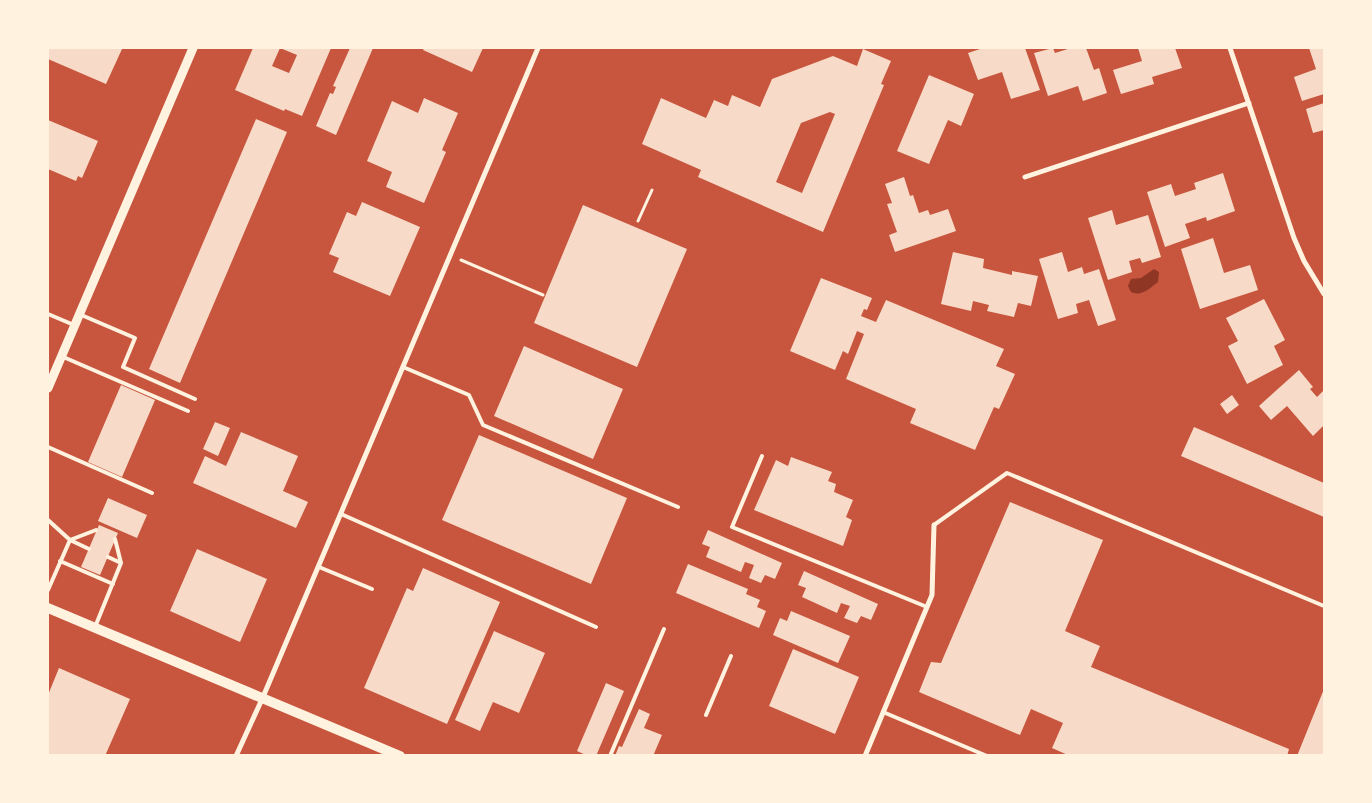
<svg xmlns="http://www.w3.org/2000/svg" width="1372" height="803" viewBox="0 0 1372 803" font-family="'Work Sans',sans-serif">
	<rect width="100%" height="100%" fill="#c8553d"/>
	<path fill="#8f3625" d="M1154,269L1159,272L1158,282C1150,288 1142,297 1131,292L1128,286L1131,279L1141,278Z"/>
	<path fill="#f7dbc8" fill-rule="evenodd" d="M48,48H119L122,49L106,84L48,59Z
		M253,48H331L302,116L285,109L284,111L235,90ZM280,48L297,55L289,73L272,66Z
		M350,48H373L336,135L316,126L330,93L333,94L336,87L333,86Z
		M424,48H483L472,72L423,50Z
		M983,48H1025L1040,90L1011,99L1002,72L978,80L968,53Z
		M1053,48L1055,53L1071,48H1086L1094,70L1099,68L1107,93L1083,101L1078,86L1048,96L1034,53Z
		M1138,48H1175L1182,68L1152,77L1154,84L1121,94L1113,70L1142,61Z
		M1309,48H1324V94L1302,101L1294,77L1316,69Z
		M863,49L891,61L881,84L884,85L823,232L698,177L701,170L642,144L661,98L706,118L714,100L728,106L732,95L760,107L772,79L833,56L857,66ZM830,112L835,114L802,193L776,182L801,123Z
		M929,75L974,94L961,126L948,120L929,164L897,151Z
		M424,98L458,113L442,150L446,152L424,203L386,187L392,172L367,161L392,101L418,113Z
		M1324,103V130L1313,133L1306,109Z
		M256,119L287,132L180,383L149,369Z
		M48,120L98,141L82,178L78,176L76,181L48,169Z
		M1223,173L1235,211L1207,221L1206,217L1185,224L1190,238L1165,247L1147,192L1171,184L1175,196L1196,189L1194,183Z
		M904,177L910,196L913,195L919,213L928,210L930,215L948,209L956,231L895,252L889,235L897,232L887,204L892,203L885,184Z
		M362,202L420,227L390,296L333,272L339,258L329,254L347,212L356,216Z
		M583,205L687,249L637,367L534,323Z
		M1112,210L1116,225L1148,215L1161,257L1142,263L1140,258L1129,261L1132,272L1108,280L1088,218Z
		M1213,238L1224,273L1250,265L1258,290L1200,309L1181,249Z
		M953,252L984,259L983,268L1012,275V271L1038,276L1031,306L1018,303L1014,317L987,311L989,305L973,301L971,311L941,304Z
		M1062,252L1068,272L1082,267L1084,274L1099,269L1116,320L1098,326L1089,300L1076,304L1078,313L1058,319L1039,259Z
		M821,278L872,298L867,310L864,309L861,316L876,322L886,300L1004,349L996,366L1015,374L999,409L994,407L975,450L910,423L916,409L846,379L864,334L857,331L848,354L843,351L835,370L790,351Z
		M1264,299L1285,340L1274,346L1283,365L1247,384L1228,346L1238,341L1226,318Z
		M524,346L623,389L593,459L494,416Z
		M1299,370L1313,387L1310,389L1317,397L1324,390V425L1313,436L1287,406L1271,420L1259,406Z
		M121,385L155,400L122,477L88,462Z
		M1232,395L1239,405L1227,414L1220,404Z
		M215,422L230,428L218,456L203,449Z
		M1194,427L1324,483V517L1181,456Z
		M241,432L298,456L283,491L308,502L296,528L193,483L205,456L226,466Z
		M479,435L627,498L591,584L442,520Z
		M791,457L832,472L828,481L836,484L834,492L853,500L846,517L852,520L843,546L754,510L776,460L788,466Z
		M108,498L147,515L137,538L98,521Z
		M1010,502L1103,540L1065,631L1100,646L1091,667L1289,749L1287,756H1070L1052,748L1063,723L1031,709L1020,735L919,692L931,662L941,663Z
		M99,525L118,533L100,575L81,567Z
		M708,530L782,563L775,579L765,575L761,583L749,578L754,565L745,562L741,572L706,557L710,547L702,544Z
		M197,549L267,579L240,642L170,611Z
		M688,564L748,589L746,594L760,600L757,607L766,611L759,628L676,593Z
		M423,568L500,602L447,724L364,688L407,588L413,591Z
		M804,571L878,604L871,620L861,616L857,623L844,618L850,606L841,603L837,613L802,597L806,588L798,585Z
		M791,611L850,636L838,663L773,635L780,618L787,621Z
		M494,631L545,653L519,713L493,702L480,731L455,720Z
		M793,649L859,677L835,734L769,706Z
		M59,668L130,699L105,756H48V695Z
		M606,683L624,691L596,756H588L577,751Z
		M1324,689V756H1297Z
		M639,709L650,714L644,728L662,735L653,756H615L619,746L622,747Z"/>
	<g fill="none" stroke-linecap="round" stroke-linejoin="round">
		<path stroke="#fff3e0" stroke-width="3" d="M638,221L652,190
			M461,260L543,295"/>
		<path stroke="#fff3e0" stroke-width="4" d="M48,314L74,325
			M79,314L135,338L123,367L195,399
			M61,356L188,411
			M403,367L469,395L483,425L678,507
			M48,447L152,493
			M762,456L732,527L927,607
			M341,514L596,627
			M48,520L70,540L89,549
			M934,525L1007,473L1324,606
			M115,539L121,563
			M60,561L113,584
			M319,567L372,589
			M48,590L70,540L96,530
			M95,627L121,563L108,557
			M883,712L987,756
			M706,715L731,656
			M610,756L664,629"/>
		<path stroke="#fff3e0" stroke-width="5" d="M1230,48L1294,238L1304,261L1324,294
			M1025,177L1249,103
			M236,756L263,697L538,48
			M865,756L932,595L934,525"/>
		<path stroke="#fff3e0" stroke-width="9" d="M48,388L193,48"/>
		<path stroke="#fff3e0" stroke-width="10" d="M48,608L400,756"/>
	</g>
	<rect width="1372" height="803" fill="none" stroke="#fff3e0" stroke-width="98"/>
</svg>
